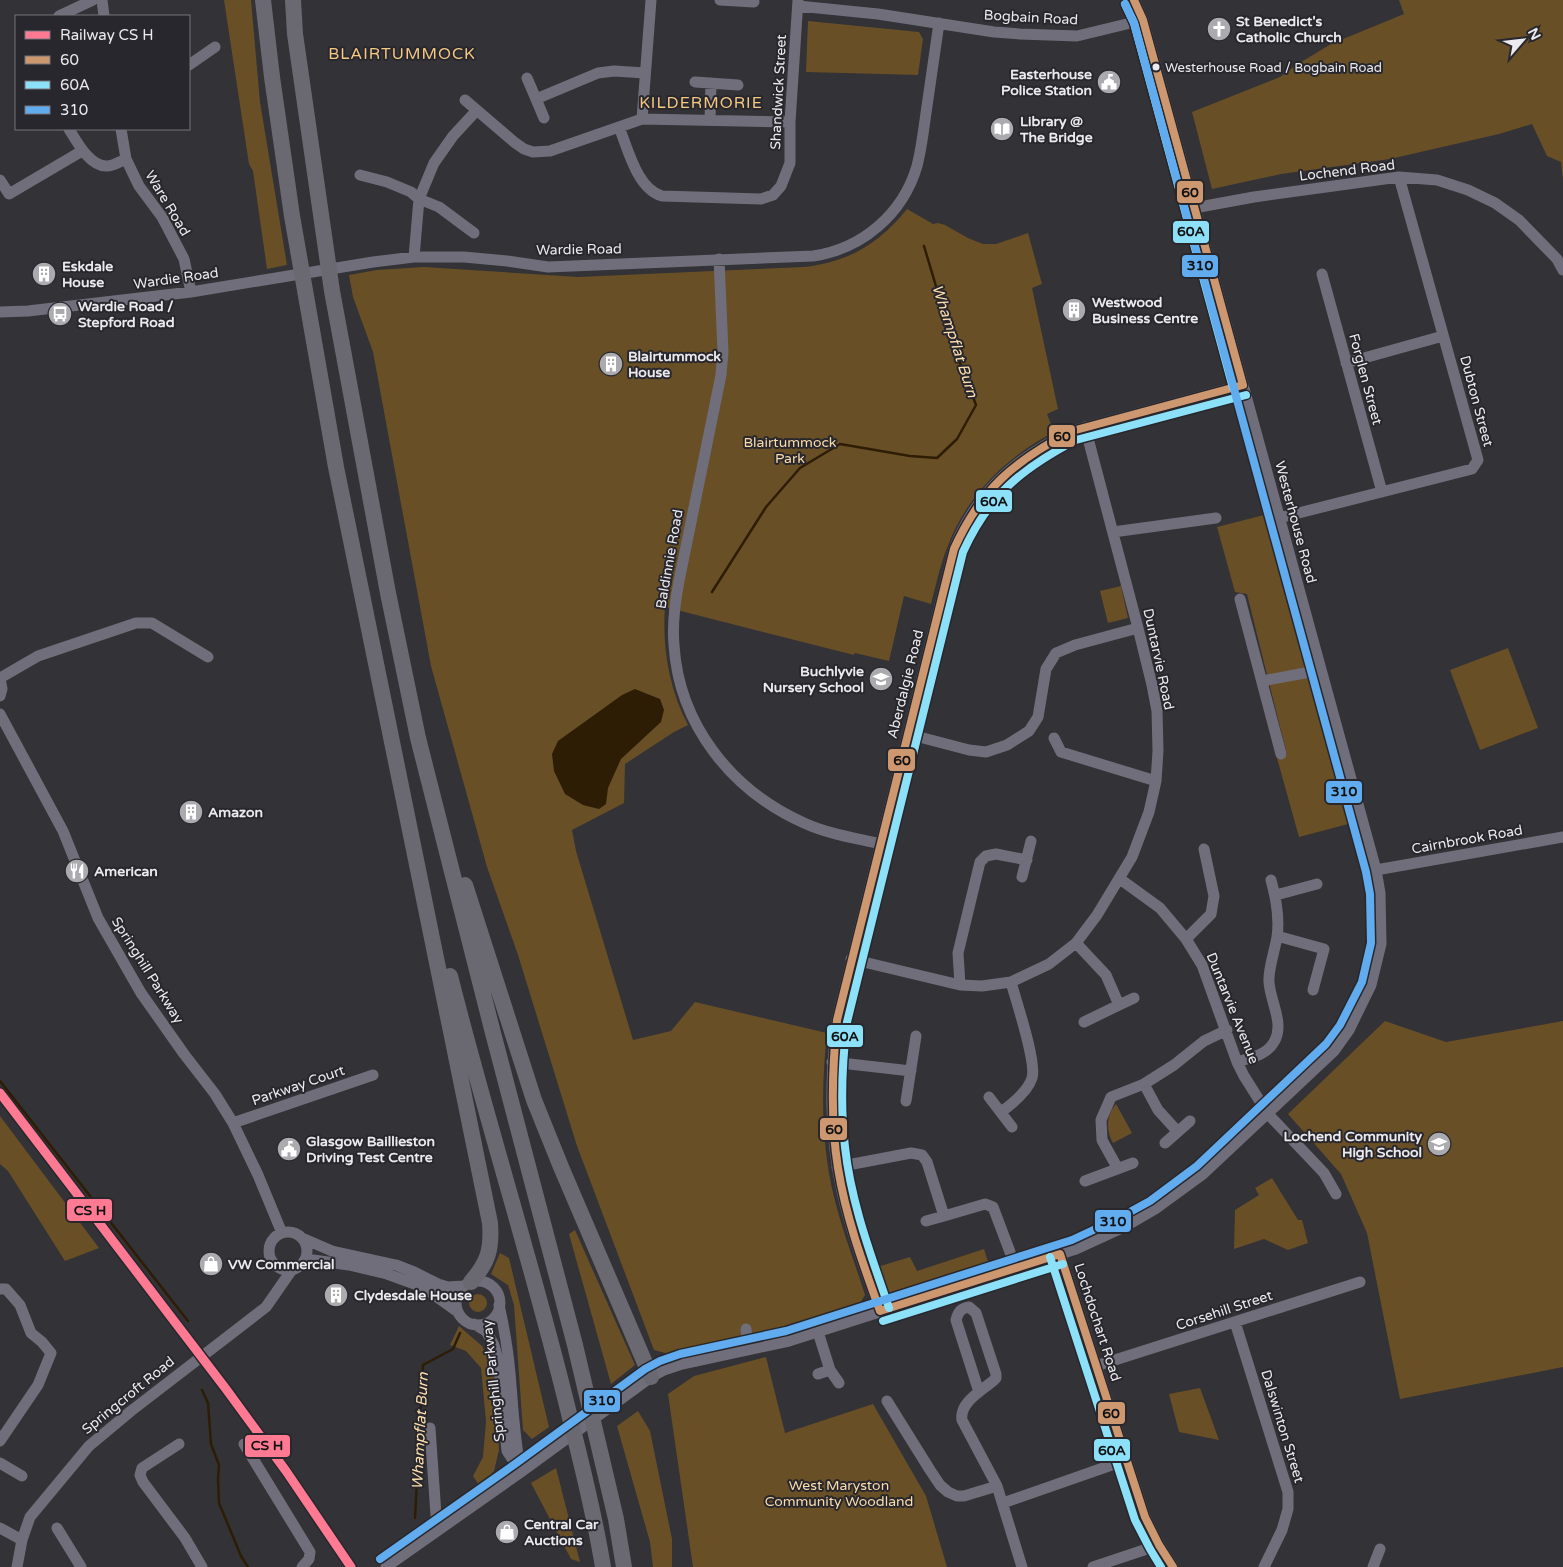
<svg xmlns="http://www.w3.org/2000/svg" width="1563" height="1567" viewBox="0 0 1563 1567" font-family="'Varela Round',sans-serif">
	<rect width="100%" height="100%" fill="#333236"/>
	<path fill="#684f26" d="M224,0H251L260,102L287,265L267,269L253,171L249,164Z
		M1399,0H1563V180L1561,162L1547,156L1532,124L1499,134L1390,159L1281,174L1212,189L1192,112L1280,77L1298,64L1331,44L1404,14Z
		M808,21L919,32L923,39L918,75L806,72Z
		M907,209L933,224L938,223L945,225L968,238L983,244H996L1028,233L1042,284L1032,288L1058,409L1047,414L1054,432C1006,457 966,496 947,548C940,566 936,585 931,604L904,596L889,661L855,653L854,655L665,607C662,647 669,689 688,725L674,732L625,764L624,803L572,830L576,851L633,1040L671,1031L695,1002L827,1033C821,1088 821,1143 834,1197C842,1230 855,1263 865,1295L857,1308L794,1329L669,1354L654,1350L577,1146L518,955L487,867L431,666L373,352L353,297L349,275L377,270L424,267L578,277L804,267C848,262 879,244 907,209Z
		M1268,514L1352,823L1299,837L1277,758L1287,755L1247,594L1235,592L1217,527Z
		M1121,586L1128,618L1108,623L1100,591Z
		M1508,648L1538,728L1480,750L1450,670Z
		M1385,1021L1446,1042L1563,1021V1367L1400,1399L1367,1233L1341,1174L1288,1114Z
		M1116,1104L1132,1133L1113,1143C1106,1131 1106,1115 1116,1104Z
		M0,1116L99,1248L65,1261L8,1171L0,1164Z
		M1272,1178L1298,1220H1302L1308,1243L1288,1250L1264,1239L1234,1249L1235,1210L1259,1195L1255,1188Z
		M575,1230L635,1365L611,1384L569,1234Z
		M984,1249L989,1265L892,1297L883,1292L874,1268L910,1257L917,1271Z
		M500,1253L509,1258L549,1427L532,1439L523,1430L514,1305L508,1285L491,1274Z
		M469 1303a9 9 0 1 1 18 0a9 9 0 1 1-18 0Z
		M459,1326L482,1346L493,1366L499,1450L494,1471L480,1487L473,1476L483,1457L486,1421L481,1368L466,1351L450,1345Z
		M766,1357L785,1433L873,1404L926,1496L947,1567H693L668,1394L694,1376Z
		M1200,1388L1219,1440L1179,1432L1169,1394Z
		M638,1411L650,1431L672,1539V1567H653L650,1542L617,1426Z
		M556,1468L580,1562L571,1559L531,1483Z"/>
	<path fill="#2e1d05" d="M635,689L660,699L664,710L661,722L621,759L608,788L606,804L599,809L583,805L565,794L554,771L552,754L558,741L622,695Z"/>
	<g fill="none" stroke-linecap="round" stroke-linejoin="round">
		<path stroke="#2e1d05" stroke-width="2.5" d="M712,592L766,507L800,468L840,444L910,456L937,458L957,439L976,405L955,350L924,246
			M0,1081L188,1321
			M202,1390L208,1403L211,1444L219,1465L218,1479L219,1503L241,1556L248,1567
			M415,1518L423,1365L453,1349L460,1333"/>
		<path stroke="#706e7b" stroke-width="11" d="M102,0L104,16
			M720,0L754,2
			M798,6L878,14L994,32L1020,34L1077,36L1143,20
			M59,16L93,0
			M189,65L215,47
			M527,78L536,99L598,73L614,71L645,73
			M695,82L738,85
			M536,99L544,118
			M465,100L514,142L524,149L533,152L550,151L642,119L790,122
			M642,119L651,0
			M710,120L711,83
			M619,127C628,149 637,189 662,196L761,199L773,195L781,186L790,163V122L798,0
			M69,129C77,142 90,167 107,166C113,166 121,161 126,159
			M121,129L126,159L139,186L162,217L184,259L191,292
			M360,175L387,182L411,192L419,199L439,207L474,233
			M0,180L9,194L82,151
			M1194,208L1254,197L1399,177L1437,180L1468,190L1495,203L1519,220L1557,259L1563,270
			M414,257L419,199L434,163L453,136L477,110
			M719,259L723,352L721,375L679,581C675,602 672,623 674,645C679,725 732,791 804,823C828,834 855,838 881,844
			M1322,274L1382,492
			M0,312L28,311L191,292L373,262L414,257H464L507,261L548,267L813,256C862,249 903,214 917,166C922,147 924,126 927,106C931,78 935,51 939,23
			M1346,363L1443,336
			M1279,518L1472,469L1478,460L1399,177
			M1113,532L1216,518
			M1240,599L1281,754
			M0,678L38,656L136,623H152L208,657
			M0,678L2,689L0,696
			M1262,681L1321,670
			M0,714L63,831L98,918L141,993L184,1054L215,1094L233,1123L258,1175L282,1233
			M908,734L969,750L986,752L1007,745L1029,731L1038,717L1046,669L1056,653L1075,645L1138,628
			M1054,738L1061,752L1156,781
			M1376,870L1563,837
			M1022,877L1031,841
			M1120,879L1160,908L1186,939L1202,965L1237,1062L1244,1076L1268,1114L1324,1173L1336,1194
			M1276,895L1317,884
			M1277,936L1324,949L1313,990
			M1186,939L1211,914L1214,896L1204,849
			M1076,943L1106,975L1119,1005L1084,1022
			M851,959L960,985L982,986L1011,982L1049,964L1076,943L1097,915L1132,857L1149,812L1156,781L1158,751L1157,711L1152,685L1138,628L1085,427
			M960,985L958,953L980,862L986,856L996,854L1027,860
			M1119,1005L1134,998
			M832,1062L911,1071
			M1237,1062C1250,1058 1267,1055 1274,1042C1285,1024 1270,1001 1269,982C1268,969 1275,950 1277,937C1280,917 1276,898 1271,880
			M1144,1084L1158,1110L1178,1132
			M989,1097L1012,1127
			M906,1101L916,1036
			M1001,1112C1012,1104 1028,1091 1032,1078C1037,1062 1016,1001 1011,982
			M233,1123L373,1075
			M1165,1143L1190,1121
			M837,1167L911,1153L922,1155L927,1162L944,1216L985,1204L993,1207L1010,1252
			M1118,1169L1102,1140L1101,1120L1111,1097L1144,1084L1174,1065L1204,1041L1227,1030
			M1085,1181L1133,1163
			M926,1221L944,1216
			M269 1251a19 19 0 1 1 38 0a19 19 0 1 1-38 0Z
			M302,1238L332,1251L396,1265L414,1272L438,1284L448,1287L464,1286
			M1060,1254L1145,1517L1159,1545L1173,1567
			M306,1259L349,1265L387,1274L423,1287L458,1312
			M456 1303a22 22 0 1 1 44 0a22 22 0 1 1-44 0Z
			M0,1289H6L20,1305L31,1333L42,1342L51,1353L38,1385L0,1441
			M499,1305C504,1327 508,1350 510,1373C513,1407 514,1438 521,1472
			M880,1311C866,1272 851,1232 842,1191C829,1132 830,1080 837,1020L954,549C977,491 1016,458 1072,431L1243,385
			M1235,1322L1288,1492V1509L1282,1530L1264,1567
			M474,1324L486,1331L494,1345L498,1360L507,1451L517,1466
			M746,1329L748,1350
			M818,1332L830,1370L839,1383
			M1096,1366L1360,1282
			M818,1374L830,1370
			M979,1392L956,1320C958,1312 961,1308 969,1307L976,1313L996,1374V1378L993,1381C981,1391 959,1403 962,1420L997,1486L1022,1567
			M887,1401L930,1470L940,1485L948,1492L957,1496H964L997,1486
			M430,1428L436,1515L441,1527
			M179,1444L142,1468L140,1475L143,1482L185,1538L202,1567
			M244,1444L310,1552L309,1559L302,1567
			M0,1463L22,1476
			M1003,1503L1126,1460
			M0,1528L22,1540
			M57,1528L81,1567
			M17,1567L22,1540L30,1517L89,1446L131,1411L266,1307L291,1271
			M386,1567L521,1472L651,1377L664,1370L682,1364L789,1341L1076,1249L1124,1227L1155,1209L1203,1174L1334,1051L1349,1030L1371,985L1381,944L1380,893L1376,870L1143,20L1134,0
			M1093,1567L1159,1545
			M1373,1567L1380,1549"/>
		<path stroke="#6a6972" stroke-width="16" d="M263,0L272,77L292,216L336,467L490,1223C492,1250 488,1262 471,1282
			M293,0L295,34L332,291L388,593L418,738L493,1033L575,1345L616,1519L624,1567
			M465,885L534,1100L561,1167L651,1377
			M450,976C488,1127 536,1275 572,1426C584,1473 595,1519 603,1567"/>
		<g stroke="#28272d" stroke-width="11">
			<path id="bus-1" d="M1134,0L1143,20L1243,385
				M1060,1254L1145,1517L1159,1545L1173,1567
				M880,1311C863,1264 846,1218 838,1168C830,1119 832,1070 837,1020L954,549C981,489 1014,461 1072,431L1243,385
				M880,1311L1060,1254"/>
		</g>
		<g stroke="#28272d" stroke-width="11">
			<path id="bus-2" d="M1125,4L1134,23L1233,388
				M1050,1257L1135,1520L1150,1549L1161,1567
				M889,1308C871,1255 851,1203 845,1147C840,1105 842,1063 847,1022L963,552C989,495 1021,469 1076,440L1246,395
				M883,1321L1063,1264"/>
		</g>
		<g stroke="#28272d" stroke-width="11">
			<path id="bus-3" d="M380,1559L515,1464L645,1369L660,1361L680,1354L786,1331L1072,1240L1119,1218L1150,1201L1197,1166L1326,1044L1340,1025L1362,982L1371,943L1370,894L1366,872L1134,23L1125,4"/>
		</g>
		<use href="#bus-1" stroke="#cd976f" stroke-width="8"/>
		<use href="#bus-2" stroke="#8ce1f9" stroke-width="8"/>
		<use href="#bus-3" stroke="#60acee" stroke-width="8"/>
		<g stroke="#28272d" stroke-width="12">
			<path id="rail-1" d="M0,1093L226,1389L286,1471L351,1567"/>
		</g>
		<use href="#rail-1" stroke="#fe7a93" stroke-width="9"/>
	</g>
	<defs>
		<g id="church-disc" transform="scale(1.25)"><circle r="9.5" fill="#abaaae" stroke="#28272d"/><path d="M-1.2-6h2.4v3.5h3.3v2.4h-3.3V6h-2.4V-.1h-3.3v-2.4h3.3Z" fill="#fff"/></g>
		<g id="civic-disc" transform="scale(1.25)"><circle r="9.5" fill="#abaaae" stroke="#28272d"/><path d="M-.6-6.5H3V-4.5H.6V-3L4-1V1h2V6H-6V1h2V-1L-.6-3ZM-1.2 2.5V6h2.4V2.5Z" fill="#fff"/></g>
		<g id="library-disc" transform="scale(1.25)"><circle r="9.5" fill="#abaaae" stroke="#28272d"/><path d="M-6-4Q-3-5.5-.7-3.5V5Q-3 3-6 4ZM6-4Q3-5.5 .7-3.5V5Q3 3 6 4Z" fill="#fff"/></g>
		<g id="building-disc" transform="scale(1.25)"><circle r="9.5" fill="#abaaae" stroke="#28272d"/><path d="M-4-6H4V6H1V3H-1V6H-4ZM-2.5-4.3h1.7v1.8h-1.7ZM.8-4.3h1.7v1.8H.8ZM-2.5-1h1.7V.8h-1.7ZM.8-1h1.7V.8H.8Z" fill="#fff"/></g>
		<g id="bus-disc" transform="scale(1.25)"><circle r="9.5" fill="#abaaae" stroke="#28272d"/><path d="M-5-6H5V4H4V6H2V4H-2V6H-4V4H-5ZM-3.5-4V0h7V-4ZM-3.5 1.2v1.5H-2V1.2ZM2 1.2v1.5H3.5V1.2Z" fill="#fff"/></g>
		<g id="school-disc" transform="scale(1.25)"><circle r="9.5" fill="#abaaae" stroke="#28272d"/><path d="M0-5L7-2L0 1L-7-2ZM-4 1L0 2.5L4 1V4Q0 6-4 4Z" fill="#fff"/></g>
		<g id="restaurant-disc" transform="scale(1.25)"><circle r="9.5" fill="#abaaae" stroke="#28272d"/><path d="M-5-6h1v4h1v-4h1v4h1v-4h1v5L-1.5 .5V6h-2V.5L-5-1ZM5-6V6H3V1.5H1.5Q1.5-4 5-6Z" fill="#fff"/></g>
		<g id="shop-disc" transform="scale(1.25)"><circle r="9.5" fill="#abaaae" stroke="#28272d"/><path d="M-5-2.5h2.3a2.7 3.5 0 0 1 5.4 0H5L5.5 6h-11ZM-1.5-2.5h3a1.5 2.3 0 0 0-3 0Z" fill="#fff"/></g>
	</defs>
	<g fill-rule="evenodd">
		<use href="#church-disc" x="1219" y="29"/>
		<use href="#civic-disc" x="1109" y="82"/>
		<use href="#library-disc" x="1002" y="129"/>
		<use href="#building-disc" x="44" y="274"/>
		<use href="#building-disc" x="1074" y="310"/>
		<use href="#bus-disc" x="60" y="314"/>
		<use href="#building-disc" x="611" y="364"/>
		<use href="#school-disc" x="881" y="679"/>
		<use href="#building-disc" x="191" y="812"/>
		<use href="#restaurant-disc" x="77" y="871"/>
		<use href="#school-disc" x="1439" y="1144"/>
		<use href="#civic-disc" x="289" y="1149"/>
		<use href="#shop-disc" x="211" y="1264"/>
		<use href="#building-disc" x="336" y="1295"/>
		<use href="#shop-disc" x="507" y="1532"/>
	</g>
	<circle fill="#ebeaee" stroke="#28272d" stroke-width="2" cx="1156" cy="67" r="4.5"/>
	<g text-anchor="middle" stroke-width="4" stroke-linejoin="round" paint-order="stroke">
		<g font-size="13" fill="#ebeaee" stroke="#28272d" text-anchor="start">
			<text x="1165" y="72">Westerhouse Road / Bogbain Road</text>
		</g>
		<g font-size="14" fill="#ebeaee" stroke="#28272d">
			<text transform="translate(1031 17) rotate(3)" y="5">Bogbain Road</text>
			<text transform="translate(778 92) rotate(-87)" y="5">Shandwick Street</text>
			<text transform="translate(1347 170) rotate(-7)" y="5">Lochend Road</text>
			<text transform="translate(168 203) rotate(59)" y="5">Ware Road</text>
			<text transform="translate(579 249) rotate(-1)" y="5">Wardie Road</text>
			<text transform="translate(176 278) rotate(-8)" y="5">Wardie Road</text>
			<text transform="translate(1366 379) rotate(75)" y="5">Forglen Street</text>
			<text transform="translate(1477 401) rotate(75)" y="5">Dubton Street</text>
			<text transform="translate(1296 522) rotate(75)" y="5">Westerhouse Road</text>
			<text transform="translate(669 559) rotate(-80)" y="5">Baldinnie Road</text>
			<text transform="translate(1159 659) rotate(78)" y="5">Duntarvie Road</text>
			<text transform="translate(905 684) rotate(-76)" y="5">Aberdalgie Road</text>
			<text transform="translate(1467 839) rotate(-10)" y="5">Cairnbrook Road</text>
			<text transform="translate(148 970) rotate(58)" y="5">Springhill Parkway</text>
			<text transform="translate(1233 1008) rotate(68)" y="5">Duntarvie Avenue</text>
			<text transform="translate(298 1085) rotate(-19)" y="5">Parkway Court</text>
			<text transform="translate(1224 1310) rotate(-18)" y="5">Corsehill Street</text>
			<text transform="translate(1098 1322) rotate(72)" y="5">Lochdochart Road</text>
			<text transform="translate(493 1381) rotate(-96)" y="5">Springhill Parkway</text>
			<text transform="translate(128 1395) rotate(-39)" y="5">Springcroft Road</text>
			<text transform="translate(1283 1426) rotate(73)" y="5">Dalswinton Street</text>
		</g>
		<g font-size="14" font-weight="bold" fill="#ebeaee" stroke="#28272d" text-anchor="start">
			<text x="1236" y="26">St Benedict's<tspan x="1236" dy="16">Catholic Church</tspan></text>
			<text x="1092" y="79" text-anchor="end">Easterhouse<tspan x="1092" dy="16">Police Station</tspan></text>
			<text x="1020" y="126">Library @<tspan x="1020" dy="16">The Bridge</tspan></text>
			<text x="62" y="271">Eskdale<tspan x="62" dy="16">House</tspan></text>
			<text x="1092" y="307">Westwood<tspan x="1092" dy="16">Business Centre</tspan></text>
			<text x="78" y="311">Wardie Road /<tspan x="78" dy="16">Stepford Road</tspan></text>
			<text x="628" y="361">Blairtummock<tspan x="628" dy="16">House</tspan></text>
			<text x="864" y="676" text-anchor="end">Buchlyvie<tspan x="864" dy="16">Nursery School</tspan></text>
			<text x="208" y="817">Amazon</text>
			<text x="94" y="876">American</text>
			<text x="1422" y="1141" text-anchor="end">Lochend Community<tspan x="1422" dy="16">High School</tspan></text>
			<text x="306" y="1146">Glasgow Baillieston<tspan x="306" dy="16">Driving Test Centre</tspan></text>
			<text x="228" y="1269">VW Commercial</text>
			<text x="354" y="1300">Clydesdale House</text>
			<text x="524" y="1529">Central Car<tspan x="524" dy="16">Auctions</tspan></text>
		</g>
		<g font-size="14" fill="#fadbaa" stroke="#28272d">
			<text x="790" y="447">Blairtummock<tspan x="790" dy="16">Park</tspan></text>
			<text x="839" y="1490">West Maryston<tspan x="839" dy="16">Community Woodland</tspan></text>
		</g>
		<g font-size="15" font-style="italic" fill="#fdddad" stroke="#28272d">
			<text transform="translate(955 341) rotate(72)" y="5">Whampflat Burn</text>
			<text transform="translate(420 1431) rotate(-87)" y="5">Whampflat Burn</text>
		</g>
		<g font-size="16" letter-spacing="1" fill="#f5c984" stroke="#28272d">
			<text x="402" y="59">BLAIRTUMMOCK</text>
			<text x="701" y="108">KILDERMORIE</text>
		</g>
	</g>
	<g stroke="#28272d" stroke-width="2">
		<rect x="1176" y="180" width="28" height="24" rx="5" fill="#cd976f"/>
		<rect x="1172" y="220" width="38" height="24" rx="5" fill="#8ce1f9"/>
		<rect x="1181" y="254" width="38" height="24" rx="5" fill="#60acee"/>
		<rect x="1048" y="424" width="28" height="24" rx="5" fill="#cd976f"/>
		<rect x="975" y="489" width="38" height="24" rx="5" fill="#8ce1f9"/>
		<rect x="887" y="748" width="29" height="24" rx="5" fill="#cd976f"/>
		<rect x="1325" y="780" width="38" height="24" rx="5" fill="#60acee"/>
		<rect x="826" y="1024" width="38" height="24" rx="5" fill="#8ce1f9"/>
		<rect x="819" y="1117" width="29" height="24" rx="5" fill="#cd976f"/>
		<rect x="66" y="1198" width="47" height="24" rx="5" fill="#fe7a93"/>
		<rect x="1094" y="1209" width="38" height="24" rx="5" fill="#60acee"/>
		<rect x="583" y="1389" width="38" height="24" rx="5" fill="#60acee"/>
		<rect x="1097" y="1401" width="29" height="24" rx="5" fill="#cd976f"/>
		<rect x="244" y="1434" width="47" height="24" rx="5" fill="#fe7a93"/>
		<rect x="1093" y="1438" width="38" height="24" rx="5" fill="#8ce1f9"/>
	</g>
	<g font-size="14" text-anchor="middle" font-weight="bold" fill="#111">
		<text x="1190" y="197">60</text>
		<text x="1191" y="236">60A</text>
		<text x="1200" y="270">310</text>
		<text x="1062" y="441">60</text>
		<text x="994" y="506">60A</text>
		<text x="902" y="765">60</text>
		<text x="1344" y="796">310</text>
		<text x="845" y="1041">60A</text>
		<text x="834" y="1134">60</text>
		<text x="90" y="1215">CS H</text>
		<text x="1113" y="1226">310</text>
		<text x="602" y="1405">310</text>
		<text x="1111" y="1418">60</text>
		<text x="267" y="1450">CS H</text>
		<text x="1112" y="1455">60A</text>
	</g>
	<rect x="15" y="15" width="175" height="115" fill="#28272d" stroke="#76757a"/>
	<rect x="25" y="31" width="25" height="8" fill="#fe7a93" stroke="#76757a"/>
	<text x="60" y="40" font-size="15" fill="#ebeaee">Railway CS H</text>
	<rect x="25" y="56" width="25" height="8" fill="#cd976f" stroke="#76757a"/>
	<text x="60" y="65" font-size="15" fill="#ebeaee">60</text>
	<rect x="25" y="81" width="25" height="8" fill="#8ce1f9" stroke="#76757a"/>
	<text x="60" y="90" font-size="15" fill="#ebeaee">60A</text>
	<rect x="25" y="106" width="25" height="8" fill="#60acee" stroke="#76757a"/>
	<text x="60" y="115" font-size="15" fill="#ebeaee">310</text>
	<g transform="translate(1523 40) rotate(62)" stroke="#28272d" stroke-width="4" paint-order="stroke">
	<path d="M0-4L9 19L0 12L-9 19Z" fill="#ebeaee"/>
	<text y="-8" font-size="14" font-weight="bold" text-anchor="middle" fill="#ebeaee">N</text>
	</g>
</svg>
